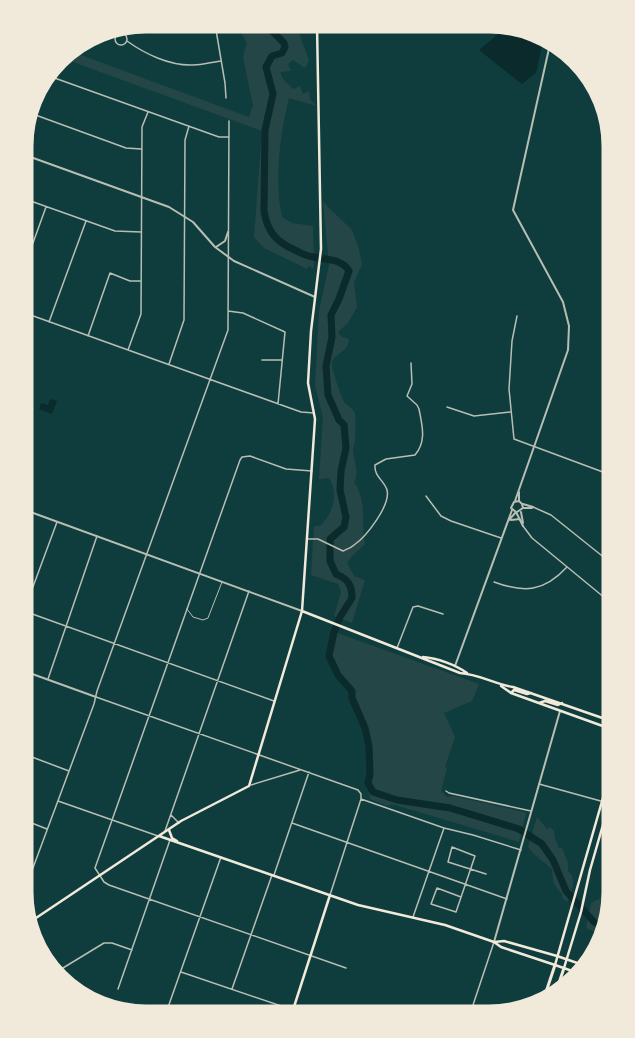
<svg xmlns="http://www.w3.org/2000/svg" width="635" height="1038" viewBox="0 0 635 1038" font-family="Lora,serif">
	<rect width="100%" height="100%" fill="#0f3d3e"/>
	<path fill="#244646" d="M240,24H296L309,61L305,68L293,60L288,64L291,71L280,72L283,79L293,89L300,86L303,94L309,91L310,99L316,106L289,98C280,134 274,181 282,217L292,223L313,226L314,268L308,266L307,269L264,248L254,237L262,131L62,58L70,51L249,117L253,105L243,57L247,43L240,31Z
		M323,202L352,230L359,249L362,265L354,282L357,307L348,323L338,332L342,337L349,339C348,355 331,353 332,365C332,370 342,400 345,403C349,407 353,408 355,414C356,417 355,435 355,441C355,444 353,446 353,449C353,460 360,472 354,482C367,500 361,523 365,544L353,555L347,563L354,576L365,580L352,623L334,616L341,592L338,584L311,575L314,526H320C333,514 339,494 329,478L319,479L323,418L315,385L319,311L329,265Z
		M332,631L479,684L472,701L444,713L455,737L445,767L447,768L441,791L447,797L453,796L524,812L526,814L519,842L392,804L387,806L370,799L367,783L369,774L367,756L368,746L364,729L351,699V692L330,666L327,656Z
		M537,817L547,829L550,827L554,831L555,839L559,848H562L568,863V871C578,879 571,892 567,902L562,898V894C553,884 553,882 552,869L536,856L528,847Z
		M605,896L606,922L603,935L586,928L591,903Z
		M131,1002L138,1004L135,1013L127,1012Z"/>
	<path fill="#0a2a2b" d="M508,26L543,41L536,73L522,84L479,50Z
		M50,399L57,401L52,414L39,409L41,403L48,405Z"/>
	<g fill="none" stroke-linecap="round" stroke-linejoin="round">
		<path stroke="#0a2a2b" stroke-width="7" d="M265,24L284,43L285,47L282,53L272,56L266,67L273,94L265,130L264,211C267,231 276,242 295,250C301,253 306,256 313,257C325,260 342,258 349,271L339,299L331,315L332,337L326,366L328,395L339,420L344,425L346,448L341,471L340,490L346,517L344,527L330,539V561L336,574C348,579 352,585 352,598L340,617L334,632L329,656L338,675L352,691V698L365,728L369,746L370,774L368,783L373,792L397,800L450,808L519,829L542,844L553,860L566,891L594,922L605,928"/>
		<path stroke="#b8beb3" stroke-width="1" d="M187,609L193,617L203,620L208,618L222,582"/>
		<path stroke="#b8beb3" stroke-width="1.5" d="M215,24L225,83L226,98
			M103,32L116,36
			M124,33L125,28
			M115 39a6 6 0 1 1 12 0a6 6 0 1 1-12 0Z
			M127,41C145,54 170,66 193,65C202,65 212,62 221,61
			M49,76L219,137H228
			M30,113L126,148L141,149
			M25,199L115,231L141,232
			M25,265L46,207
			M228,311L243,313L285,332L278,404
			M25,313L301,412L314,413
			M517,316L512,341L509,389L514,439L611,475
			M49,322L86,221
			M88,336L110,273L130,281H140
			M128,350L141,314L142,127L148,112
			M262,360H282
			M169,364L184,320L185,140L189,126
			M447,407L474,416L510,412
			M312,471L286,469L250,456L242,457L240,460L95,868L104,882L109,885L346,968
			M426,496L441,516L451,521L501,538
			M533,507L551,515L611,563
			M57,522L24,611L274,701
			M523,526L532,538L611,603
			M307,539H318L343,551C347,549 351,548 354,545C366,537 391,505 387,490C384,480 374,477 375,465L386,459L415,455C427,441 422,425 419,409L417,405L407,396L412,384L411,363
			M494,582C524,593 544,592 567,567
			M397,648L413,607L418,606L443,614
			M48,679L97,536
			M96,697L358,790L361,794V799L330,895
			M24,754L69,771
			M539,784L608,803
			M251,785L300,770
			M446,791L449,793L531,811
			M361,799L444,828L473,835L521,850
			M58,801L158,836
			M171,815L179,823
			M24,820L47,829
			M292,823L507,899
			M165,831L249,591
			M274,875L309,772
			M24,892L94,704L97,691L228,330L229,121
			M461,897L437,888L431,904L456,912L475,856L452,847L448,862L486,874
			M413,917L444,828
			M58,971L104,943H112L132,950
			M181,972L293,1010
			M118,989L170,840
			M232,989L272,875
			M167,1011L173,1013
			M166,1013L221,857
			M470,1014L494,942"/>
		<path stroke="#b8beb3" stroke-width="2" d="M25,155L169,207L193,222L215,247L234,261L315,297
			M216,247L225,241L228,232
			M515,501L568,350L569,326L563,302L513,210L550,44
			M519,501L514,502L511,508L516,512L523,526
			M519,501V492
			M523,504L533,507
			M523,508H532
			M25,510L302,611
			M517,512L523,508L522,504L519,501
			M521,512L523,523
			M511,520L520,519
			M508,521L516,512
			M455,666L512,510
			M24,671L96,697
			M494,942L560,711"/>
		<path stroke="#f1e9da" stroke-width="2.5" d="M302,611L460,673C478,674 495,684 513,687L611,721
			M423,657C437,658 456,665 467,673
			M501,686L511,693L611,729
			M511,693L514,690L527,694L531,693
			M539,703L545,701L558,705L562,703
			M169,830L172,838L177,841
			M159,836L358,905L445,925L494,942L501,947L555,965L611,770
			M30,922L181,821L249,786L302,611L315,419L308,383L311,331L321,249L317,25
			M494,942L504,941L557,956
			M564,968L581,912L590,870L611,797
			M292,1013L330,895"/>
		<path stroke="#f1e9da" stroke-width="2.5" d="M557,956L586,966
			M555,965L578,973"/>
		<path stroke="#f1e9da" stroke-width="3" d="M557,989L564,968
			M544,998L555,965"/>
	</g>
	<path d="M0 0H635V1038H0ZM146 31H489A115 115 0 0 1 604 146V892A115 115 0 0 1 489 1007H146A115 115 0 0 1 31 892V146A115 115 0 0 1 146 31Z" fill="#f1e9da" fill-rule="evenodd"/>
	<path fill="none" stroke="#f1e9da" stroke-width="5" d="M146 31H489A115 115 0 0 1 604 146V892A115 115 0 0 1 489 1007H146A115 115 0 0 1 31 892V146A115 115 0 0 1 146 31Z"/>
</svg>
